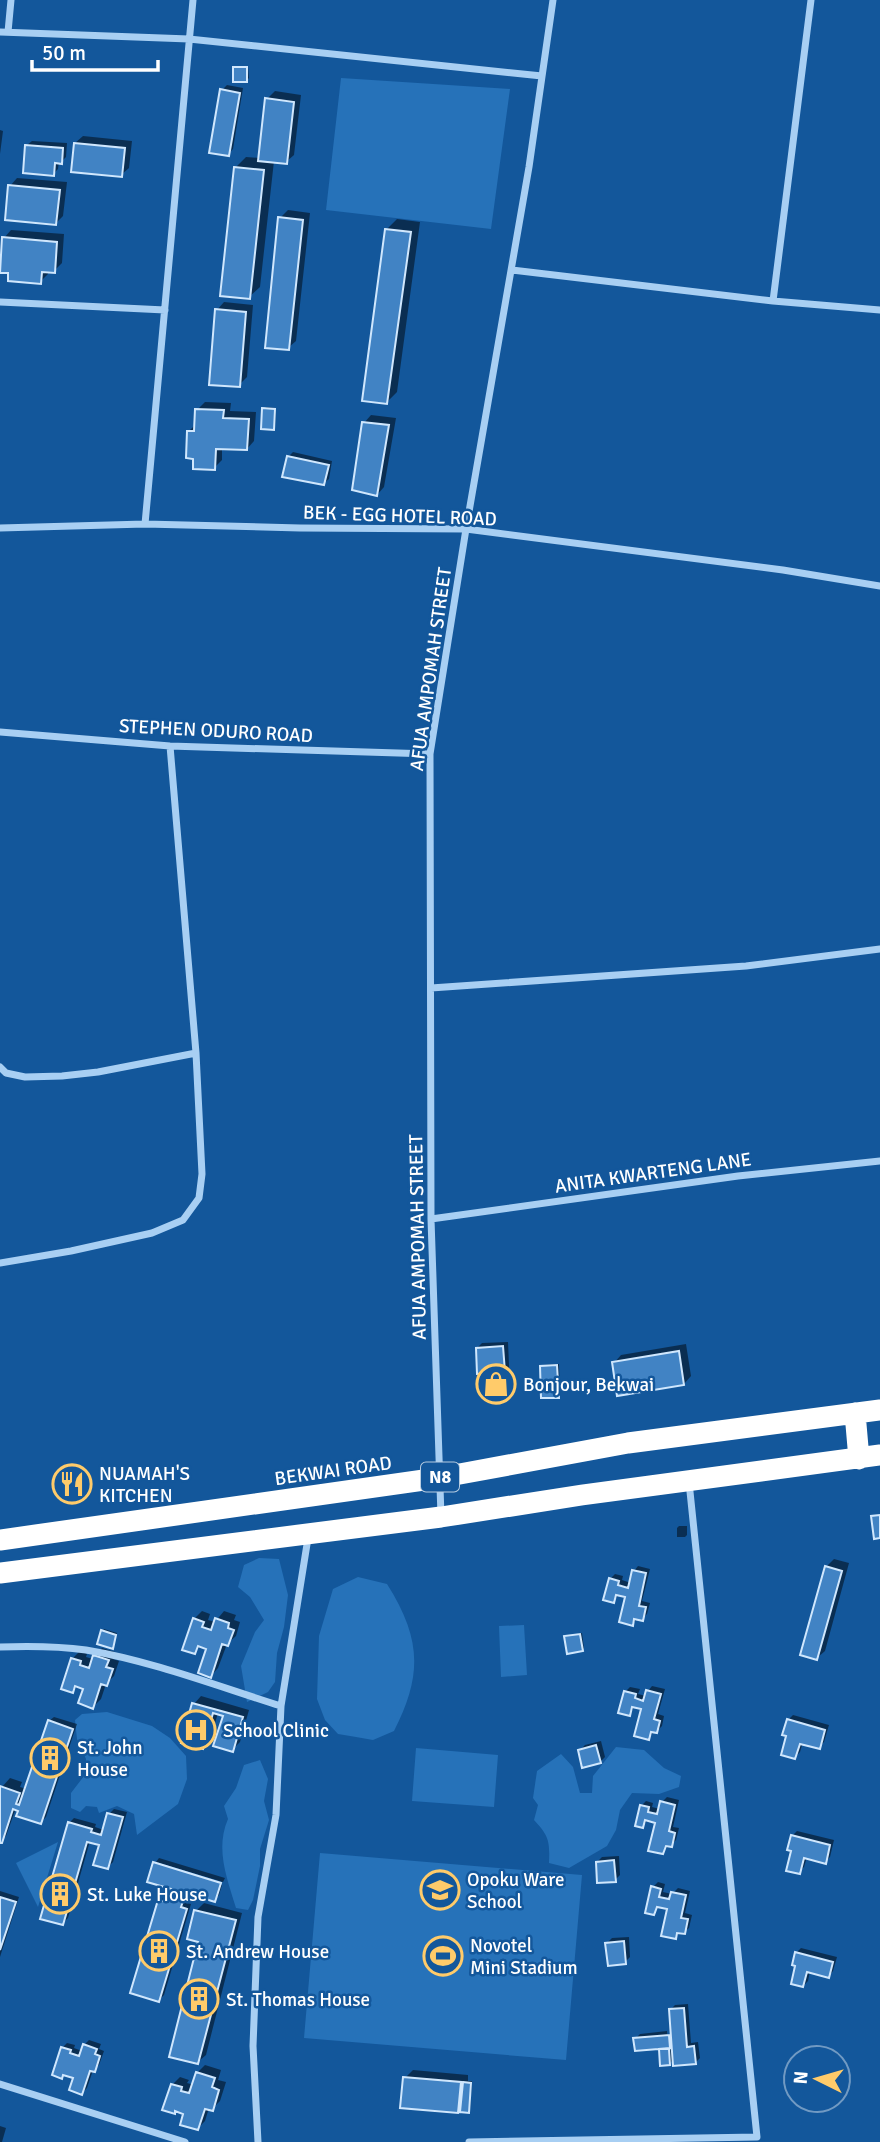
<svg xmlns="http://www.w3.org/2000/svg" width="880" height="2142" viewBox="0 0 880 2142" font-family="Signika,sans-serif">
	<rect width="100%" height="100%" fill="#13579b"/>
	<path fill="#2672b9" d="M341,78L510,89L491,229L326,210Z
		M259,1558L279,1559L288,1595L284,1627L277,1653L275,1682L268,1692L247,1702L241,1666L255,1632L264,1620L250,1597L238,1587L244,1565Z
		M358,1577L387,1584C421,1638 423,1674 394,1731L373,1740L356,1737L338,1734L325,1720L317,1699L319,1636L333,1589Z
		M524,1625L527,1675L501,1677L499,1626Z
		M107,1712L152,1726L170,1738L186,1756L187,1779L178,1804L137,1835L134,1814L117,1806L99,1813L97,1807L86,1806L80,1812L71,1808V1793L84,1776L86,1759L77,1739L75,1720L82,1714Z
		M616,1747L644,1750L664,1768L681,1776L679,1787L659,1794L632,1793L620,1810L616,1830L607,1846L569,1868L549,1863C550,1841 549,1836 534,1820L538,1805L533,1798L537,1771L561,1754L573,1767L580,1793H592L593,1776Z
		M416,1748L498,1755L494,1807L412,1801Z
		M260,1760L268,1779L264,1801L269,1820L260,1849V1866L253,1900L248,1910L236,1908C227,1878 215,1849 228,1819L224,1806L236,1788L244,1765Z
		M58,1842L38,1907L16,1863Z
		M320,1853L582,1875L566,2060L304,2038Z"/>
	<path fill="#0007" d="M237,66H248L249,78L247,80L235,68Z
		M227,85L243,88L233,149L228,154L222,90Z
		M275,91L301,95L294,155L286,162L274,161L260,287L249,297L236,167L246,157L260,158L267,99Z
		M0,130L3,131L0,154Z
		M83,136L132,141L129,168L121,175L75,143Z
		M32,141L67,143L66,157L61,162L59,161L58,169L53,174L27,145Z
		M17,178L67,182L63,216L56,223L10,186Z
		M288,210L310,213L296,341L288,348L280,218Z
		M397,219L420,222L397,392L387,402V229Z
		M11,230L64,234L62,263L54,271H48V274L40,282L4,238Z
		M224,302L253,305L247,377L239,385L217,310Z
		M205,402L231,403L230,411L256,412L254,441L247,449L222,448V460L214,468L189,431L196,424L197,410Z
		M266,407L276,408L275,426L273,428L264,409Z
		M371,415L396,418L384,487L377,495L364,423Z
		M293,452L332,461L329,479L324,483L288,457Z
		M508,1342L510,1388L505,1393L489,1371L477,1348L482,1343Z
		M686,1344L691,1376L684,1384L614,1363L621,1355Z
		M559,1364L560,1394L558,1396L541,1367L543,1365Z
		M679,1526H687V1535L685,1537H677V1528Z
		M834,1559L849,1563L825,1651L817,1658L826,1567Z
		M638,1566L650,1569L642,1601L650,1603L647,1614L642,1619L638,1618L632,1624L627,1596L619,1594L614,1601L610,1579L615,1574L623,1576L622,1580L631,1583L634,1571Z
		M202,1611L210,1614L208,1620L215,1622L224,1611L236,1615L234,1620L240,1622L236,1636L227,1644L218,1668L211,1676L208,1647L201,1645L195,1652L194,1619Z
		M104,1629L117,1633L112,1647L102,1631Z
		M582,1633L584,1648L582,1650L566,1637Z
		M102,1648L115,1652L113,1659L119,1661L114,1676L106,1684L101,1699L93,1707L85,1688L78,1685L73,1691L72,1659L80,1651L87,1654L86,1657L93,1659Z
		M652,1686L665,1689L658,1714L664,1716L662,1726L657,1731H654L649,1738L643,1708L635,1706L629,1714L625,1692L630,1687L640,1689L638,1694L646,1696L648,1691Z
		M201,1696L249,1710L240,1742L232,1750L225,1715L218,1713L210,1740L202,1747L194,1704Z
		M793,1715L829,1725L824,1742L819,1747L803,1742L800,1752L795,1757L788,1735V1720Z
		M54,1717L77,1724L46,1817L41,1822L16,1808L6,1836L0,1841L2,1787L10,1778L22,1782L20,1787L27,1789L49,1721Z
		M601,1741L605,1757L600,1762L580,1750L585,1745Z
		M667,1797L679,1800L673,1827L679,1828L676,1840L671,1845H669L663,1852L657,1821L648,1819L643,1826L641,1806L646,1801L653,1803L652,1807L660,1809L662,1802Z
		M114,1809L127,1812L113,1862L108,1867L101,1844L90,1841L68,1918L63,1923L69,1823L74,1818L96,1824L95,1827L104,1830L109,1814Z
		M797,1831L834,1840L830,1857L825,1862L807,1857L804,1867L799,1872L793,1850L792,1836Z
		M619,1856L620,1875L615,1880L597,1862L602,1857Z
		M159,1858L225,1878L223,1882L156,1862Z
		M155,1865L222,1885L219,1895L214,1900L188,1892L185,1903L191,1904L164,1995L159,2000L133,1992L160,1900L165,1896L171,1897L174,1888Z
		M658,1882L665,1884L663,1892L672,1894L678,1888L690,1891L685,1913L692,1915L689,1928L684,1932H681L675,1937L669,1908L660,1905L654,1913L653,1887Z
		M0,1891L19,1897L0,1957Z
		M204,1903L242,1913L206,2055L198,2062L200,1940L196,1911Z
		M629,1937L630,1957L625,1962L607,1943L612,1938Z
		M801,1948L837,1957L833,1971L829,1976L810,1971L808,1981L803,1986L796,1953Z
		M688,2004L691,2043L698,2042L700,2058L695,2063L674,2059L669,2064L661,2050L665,2046L635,2039L640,2034L667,2031L668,2044H671L670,2010L675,2005Z
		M89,2040L101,2044L99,2049L104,2051L99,2065L93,2070L87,2088L82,2093L62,2048L67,2043L75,2045L74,2048L82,2051L84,2045Z
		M205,2065L221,2070L218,2080L226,2082L220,2101L212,2109L209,2108L205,2121L198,2128L186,2112L177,2110L174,2112L172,2085L180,2077L189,2080L187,2083L194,2085L197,2073Z
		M838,2067L844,2068L838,2086Z
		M413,2070L468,2075V2081H472L470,2109L468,2111L463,2106L458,2111L405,2078Z
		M0,2126L6,2128L2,2142H0Z"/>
	<path fill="#4183c4" stroke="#d0e7fd" stroke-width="2" d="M233,67H247V82H233Z
		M220,89L240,93L229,156L209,153Z
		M265,98L294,102L287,164L258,161Z
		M74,143L125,148L122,177L71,172Z
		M25,145L63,148L62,164L55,163L54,176L23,173Z
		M234,167L264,170L250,299L220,296Z
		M8,185L60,190L56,225L5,220Z
		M278,217L303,220L289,350L265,348Z
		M385,229L411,232L387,404L362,401Z
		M2,237L57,242L55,273L42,272L41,284L8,281V273H0Z
		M215,309L246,312L240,387L209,385Z
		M262,408L275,409L274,430L261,429Z
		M195,409L224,410L223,418L249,419L247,450L216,449L215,470L193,469V459L186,458L187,431H194Z
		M362,422L389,425L377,496L352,490Z
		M287,456L329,465L324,485L282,477Z
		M503,1346L505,1372L477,1374L476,1348Z
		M679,1351L684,1385L617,1396L612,1362Z
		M557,1365L559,1398H541L540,1366Z
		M505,1372L506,1395L488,1396L487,1373Z
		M880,1515V1538L874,1539L871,1516Z
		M825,1566L842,1571L817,1660L800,1655Z
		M632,1570L646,1573L639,1606L646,1607L643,1621L634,1619L633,1626L619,1622L625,1597L616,1595L614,1603L603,1600L609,1578L619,1581L618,1585L628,1588Z
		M193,1618L204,1622L202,1627L211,1630L215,1618L229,1623L228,1628L234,1630L228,1646L222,1644L211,1678L198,1673L206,1649L198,1646L195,1654L182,1650Z
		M101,1630L116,1635L113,1649L97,1644Z
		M580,1634L583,1651L567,1654L564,1636Z
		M93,1655L109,1660L106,1667L113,1669L107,1686L101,1684L93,1709L78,1703L83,1689L75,1686L73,1693L61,1689L71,1658L81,1661L80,1665L89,1668Z
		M646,1690L661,1694L654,1719L660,1721L657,1733L651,1732L649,1740L634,1736L641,1709L632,1707L630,1716L618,1713L624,1691L636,1694L635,1698L643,1701Z
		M192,1703L243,1717L233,1752L213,1746L223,1716L213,1713L203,1749L181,1743Z
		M787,1719L825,1730L820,1749L800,1744L795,1759L781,1755L786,1736L782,1735Z
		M48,1720L73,1729L41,1824L16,1816L18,1811L13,1809L2,1843H0V1786L20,1793L16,1804L19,1805Z
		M596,1745L601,1763L582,1768L578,1750Z
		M660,1801L675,1805L669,1831L675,1833L672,1847L666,1846L663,1854L648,1851L655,1823L645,1820L643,1828L635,1826L640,1805L649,1807L648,1812L657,1814Z
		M107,1813L123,1817L108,1869L93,1865L99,1845L87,1842L63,1925L40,1919L68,1822L92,1829L91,1832L101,1835Z
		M791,1835L830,1845L826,1864L804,1858L800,1874L786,1871L791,1851L787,1850Z
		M614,1860L616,1882L597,1883L596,1862Z
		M153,1862L221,1883L215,1902L186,1893L181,1907L187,1909L159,2002L130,1993L158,1900L167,1902L171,1889L147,1882Z
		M651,1886L661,1889L659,1897L669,1899L671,1892L686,1895L681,1918L688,1919L685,1934L677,1933L676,1939L661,1936L667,1909L657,1907L654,1915L645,1913Z
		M0,1897L16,1902L0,1950Z
		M194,1910L236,1920L198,2064L169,2057L198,1942L187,1939Z
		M624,1941L626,1964L608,1966L605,1943Z
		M795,1952L833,1962L829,1978L807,1972L803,1987L791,1984L795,1966L792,1965Z
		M684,2008L687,2047L694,2046L696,2064L673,2066L669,2009Z
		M669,2035L670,2048L635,2051L633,2038Z
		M83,2044L97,2049L95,2054L100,2056L95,2072L90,2071L82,2095L69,2090L73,2078L63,2075L62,2079L52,2075L61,2047L71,2050L70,2053L79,2056Z
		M659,2049H669L670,2065L660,2066Z
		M196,2072L215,2078L212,2087L219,2090L213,2111L205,2109L198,2130L180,2125L183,2114L175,2111V2114L162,2110L171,2084L182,2087L181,2091L189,2093Z
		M403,2077L461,2082L458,2113L400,2108Z
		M463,2082L471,2083L469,2113L460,2112Z"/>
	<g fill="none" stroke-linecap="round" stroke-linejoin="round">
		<path stroke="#a8cff3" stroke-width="7" d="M0,32L189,39L542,76
			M8,32L11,0
			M512,270L773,301L880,310
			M773,301L811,0
			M0,302L165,310
			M145,524L193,0
			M0,528L145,524L300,528L466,529L783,570L880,586
			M0,732L170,746L430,754
			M431,988L746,966L880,949
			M0,1067L6,1073L25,1077L62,1076L98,1072L196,1053
			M431,1219L738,1176L880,1161
			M0,1263L71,1251L152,1233L183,1220L199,1198L202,1174L196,1053L170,746
			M441,1516L431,1219L430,754L466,529L529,167L553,0
			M0,1647C28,1646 57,1646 86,1650C152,1661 217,1686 281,1706
			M0,2084L185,2142
			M258,2142L253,2046L258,1917L276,1815L281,1706L308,1538
			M469,2142L757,2137L689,1482"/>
		<path stroke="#fff" stroke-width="21" d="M855,1413L859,1459
			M0,1540L438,1478L628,1443L880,1410
			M0,1573L441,1517L582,1495L880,1455"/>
	</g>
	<defs>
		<g id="shop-ring" transform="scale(2.0125)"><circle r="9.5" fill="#13579b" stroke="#ffcb6a" stroke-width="1.5"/><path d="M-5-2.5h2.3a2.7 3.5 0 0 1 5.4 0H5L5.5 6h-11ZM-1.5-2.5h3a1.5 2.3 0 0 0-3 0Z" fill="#ffcb6a"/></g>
		<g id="restaurant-ring" transform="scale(2.0125)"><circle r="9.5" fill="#13579b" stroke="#ffcb6a" stroke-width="1.5"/><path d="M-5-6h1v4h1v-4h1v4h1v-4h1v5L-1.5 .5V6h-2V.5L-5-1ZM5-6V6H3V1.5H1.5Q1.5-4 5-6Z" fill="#ffcb6a"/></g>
		<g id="hospital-ring" transform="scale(2.0125)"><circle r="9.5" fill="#13579b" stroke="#ffcb6a" stroke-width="1.5"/><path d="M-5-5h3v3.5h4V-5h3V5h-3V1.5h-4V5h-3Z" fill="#ffcb6a"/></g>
		<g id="building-ring" transform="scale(2.0125)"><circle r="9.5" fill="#13579b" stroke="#ffcb6a" stroke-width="1.5"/><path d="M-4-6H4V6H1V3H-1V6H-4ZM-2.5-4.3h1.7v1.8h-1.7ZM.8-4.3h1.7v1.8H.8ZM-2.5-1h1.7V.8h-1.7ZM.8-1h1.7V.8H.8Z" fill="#ffcb6a"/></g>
		<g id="school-ring" transform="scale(2.0125)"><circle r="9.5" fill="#13579b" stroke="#ffcb6a" stroke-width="1.5"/><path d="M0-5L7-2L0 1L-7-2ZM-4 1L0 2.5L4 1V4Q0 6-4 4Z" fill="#ffcb6a"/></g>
		<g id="stadium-ring" transform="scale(2.0125)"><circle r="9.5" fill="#13579b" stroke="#ffcb6a" stroke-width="1.5"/><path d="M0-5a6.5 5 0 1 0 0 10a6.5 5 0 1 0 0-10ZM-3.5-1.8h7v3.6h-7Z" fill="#ffcb6a"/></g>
	</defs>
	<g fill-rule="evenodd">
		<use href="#shop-ring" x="496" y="1384"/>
		<use href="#restaurant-ring" x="72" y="1484"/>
		<use href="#hospital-ring" x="196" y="1730"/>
		<use href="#building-ring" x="50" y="1758"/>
		<use href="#school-ring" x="440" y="1890"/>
		<use href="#building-ring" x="60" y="1894"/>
		<use href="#building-ring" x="159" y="1951"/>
		<use href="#stadium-ring" x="443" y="1956"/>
		<use href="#building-ring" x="199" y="1999"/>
	</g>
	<g text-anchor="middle" stroke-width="5" stroke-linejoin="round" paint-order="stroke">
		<rect fill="#13579b" stroke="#b8cde1" stroke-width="2" x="421" y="1462.5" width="38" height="29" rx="5"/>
		<g font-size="18" font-weight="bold" fill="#fff">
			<text x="440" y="1483">N8</text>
		</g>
		<g font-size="19" fill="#fff" stroke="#13579b">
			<text transform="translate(400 515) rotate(2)" y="7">BEK - EGG HOTEL ROAD</text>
			<text transform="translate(430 669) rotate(-82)" y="7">AFUA AMPOMAH STREET</text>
			<text transform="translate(216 730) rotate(3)" y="7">STEPHEN ODURO ROAD</text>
			<text transform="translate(653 1172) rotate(-8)" y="7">ANITA KWARTENG LANE</text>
			<text transform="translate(417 1237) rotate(-91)" y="7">AFUA AMPOMAH STREET</text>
			<text transform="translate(333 1470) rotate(-8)" y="7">BEKWAI ROAD</text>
		</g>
		<g font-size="19" fill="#fff" stroke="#13579b" text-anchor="start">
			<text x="523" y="1391">Bonjour, Bekwai</text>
			<text x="99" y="1480">NUAMAH'S<tspan x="99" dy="22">KITCHEN</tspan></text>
			<text x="223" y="1737">School Clinic</text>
			<text x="77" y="1754">St. John<tspan x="77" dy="22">House</tspan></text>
			<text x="467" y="1886">Opoku Ware<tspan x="467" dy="22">School</tspan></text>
			<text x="87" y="1901">St. Luke House</text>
			<text x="470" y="1952">Novotel<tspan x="470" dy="22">Mini Stadium</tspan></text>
			<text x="186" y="1958">St. Andrew House</text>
			<text x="226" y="2006">St. Thomas House</text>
		</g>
	</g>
	<g transform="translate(817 2079) rotate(275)"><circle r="33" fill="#13579b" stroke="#719ac3" stroke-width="2"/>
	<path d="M0-5L12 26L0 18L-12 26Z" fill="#ffcb6a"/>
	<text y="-10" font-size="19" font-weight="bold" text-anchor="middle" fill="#ffffff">N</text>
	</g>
	<path d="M32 60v10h126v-10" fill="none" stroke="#ffffff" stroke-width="3.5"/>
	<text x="42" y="60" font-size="21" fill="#ffffff" stroke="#13579b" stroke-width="5" paint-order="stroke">50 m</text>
</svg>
